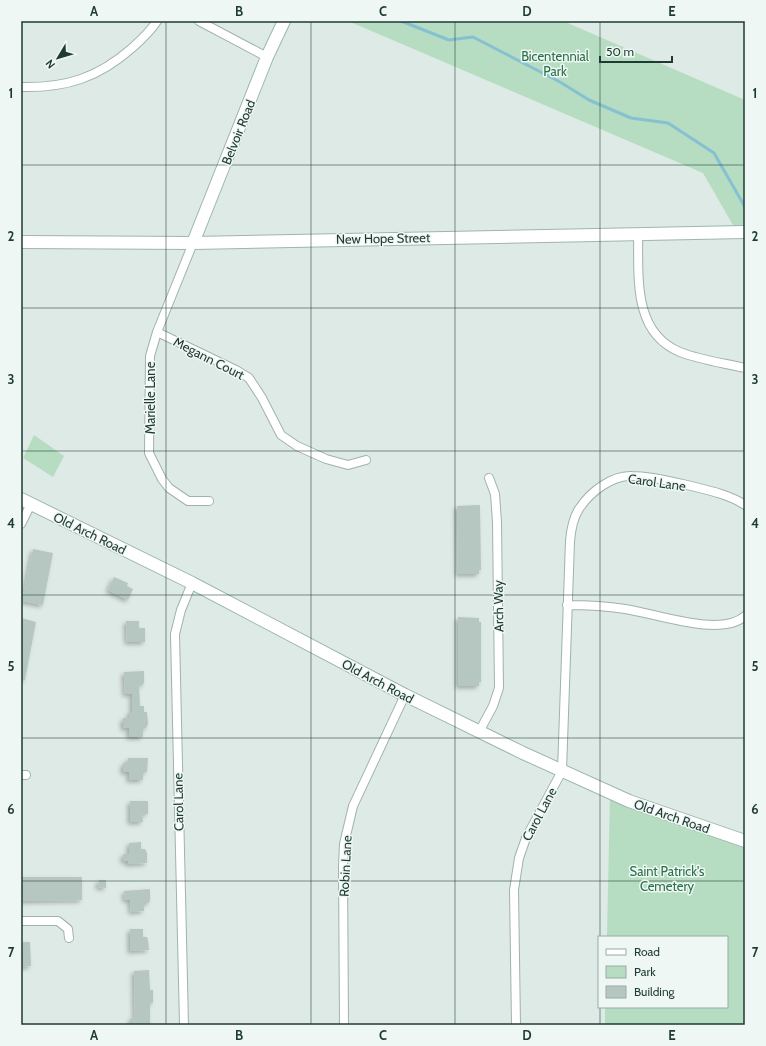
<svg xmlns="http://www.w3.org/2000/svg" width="766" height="1046" viewBox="0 0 766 1046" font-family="Cabin,sans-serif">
	<defs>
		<filter id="shadow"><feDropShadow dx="-2.5" dy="2.5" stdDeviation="2" flood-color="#0004"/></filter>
	</defs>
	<rect width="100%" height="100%" fill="#deeae5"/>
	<path fill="#b6dcc2" d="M348,21H563L745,100V232H737L703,173Z
		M34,435L64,456L53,477L23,458Z
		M610,792L745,841V1025H605V1007H727V937H607Z"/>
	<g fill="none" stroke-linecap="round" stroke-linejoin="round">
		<path stroke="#85c1d0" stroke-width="3" d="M401,21L449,40L473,37L560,82L589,100L631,118L668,123L714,153L745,207"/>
	</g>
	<path fill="#b6c7c1" filter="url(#shadow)" d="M480,505L481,570H479V574H458L457,506Z
		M33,549L53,553L43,605L22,601Z
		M114,577L128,583L127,586L133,589L128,600L108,590Z
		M458,617L479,618V622H481V682H479V686H458Z
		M21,618L36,622L25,680H21Z
		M126,621H139V628H145V642H127Z
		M144,671V682L143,685H139L140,706H144V712H147L148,724L146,728H143V737H129V728H123V718H129V712H132V694H125L124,672Z
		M128,758H148L147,772H143V780H129V772H123V763H128Z
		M130,801H148V814H142L143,822H130Z
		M141,842V849H145L147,853V863L128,864V861H123V854H129V843Z
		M21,877H82V900L21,901Z
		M99,880H106V888L98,887Z
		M150,889V899L149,903H144V911L131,912L130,900H125L124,891Z
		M130,929H143V937H147L148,940L149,950L130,951Z
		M23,942H30L31,966L21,967Z
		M149,970L150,990H153V1003H150V1025H131V1018L135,1017L134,971Z"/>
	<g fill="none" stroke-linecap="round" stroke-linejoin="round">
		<g stroke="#a1b2ac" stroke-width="10">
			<path id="street" d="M199,21L267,57
				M21,87C66,88 98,78 132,48C141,40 150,32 157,21
				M638,233C639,276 632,332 680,352C700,360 724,363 745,368
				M193,243L157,332L150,356L149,453L162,479L169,488L188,501H209
				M157,332L236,370L249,378L262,398L281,435L297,446L326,459L348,465L366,460
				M21,524L31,504
				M567,605C586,605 606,606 625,609C654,613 721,638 745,616
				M479,732L493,706L499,688L497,522L495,494L489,478
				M21,775H26
				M21,921H58L68,929L69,938
				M184,1025L175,634L181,610L192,583
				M344,1025L343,866L344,844L353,806L405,695
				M516,1025L514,890L519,858L526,838L562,771L570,541C571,530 573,518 579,509C590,492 612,475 632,476C650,476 670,481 687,485C707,490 728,494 745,505"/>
		</g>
		<g stroke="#9db6ae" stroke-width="14">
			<path id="secondary" d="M21,242L193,243L745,232
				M193,243L267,57L284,21
				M21,499L192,583L405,695L523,753L629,801L745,841"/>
		</g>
		<use href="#street" stroke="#fff" stroke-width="8"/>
		<use href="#secondary" stroke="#fff" stroke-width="12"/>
	</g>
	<path fill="none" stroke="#1f3a34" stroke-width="1" stroke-opacity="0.55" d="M166,21V1025M311,21V1025M455,21V1025M600,21V937M21,165H745M21,308H745M21,451H745M21,595H745M21,738H745M21,881H745M600,1007V1025"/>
	<g text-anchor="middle" stroke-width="3" stroke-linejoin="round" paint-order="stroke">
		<g font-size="13" fill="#2a7049" stroke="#eef7f3">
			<text x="555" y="61">Bicentennial<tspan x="555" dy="15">Park</tspan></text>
			<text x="667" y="876">Saint Patrick's<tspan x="667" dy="15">Cemetery</tspan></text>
		</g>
		<g font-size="13" fill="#1f3a34" stroke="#eef7f3">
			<text transform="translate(238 132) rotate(-68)" y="5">Belvoir Road</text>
			<text transform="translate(383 238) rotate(-1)" y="5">New Hope Street</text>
			<text transform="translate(209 358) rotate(27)" y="5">Megann Court</text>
			<text transform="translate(150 398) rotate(-90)" y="5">Marielle Lane</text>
			<text transform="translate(657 482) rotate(8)" y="5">Carol Lane</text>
			<text transform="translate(90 533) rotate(26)" y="5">Old Arch Road</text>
			<text transform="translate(498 606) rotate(-91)" y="5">Arch Way</text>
			<text transform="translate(378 681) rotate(28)" y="5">Old Arch Road</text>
			<text transform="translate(178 802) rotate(-91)" y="5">Carol Lane</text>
			<text transform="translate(539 814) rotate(-62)" y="5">Carol Lane</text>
			<text transform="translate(672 816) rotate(19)" y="5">Old Arch Road</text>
			<text transform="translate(345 866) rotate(-87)" y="5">Robin Lane</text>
		</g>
	</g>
	<rect width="766" height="1046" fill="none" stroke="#eef7f3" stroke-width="44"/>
	<rect x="598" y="936" width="130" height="72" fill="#eef7f3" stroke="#9baba7"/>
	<rect x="606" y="949" width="20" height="6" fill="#ffffff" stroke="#9baba7"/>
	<text x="634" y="956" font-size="12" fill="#1f3a34">Road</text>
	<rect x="606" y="966" width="20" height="12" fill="#b6dcc2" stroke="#9baba7"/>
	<text x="634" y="976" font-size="12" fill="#1f3a34">Park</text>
	<rect x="606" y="986" width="20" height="12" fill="#b6c7c1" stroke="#9baba7"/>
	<text x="634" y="996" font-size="12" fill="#1f3a34">Building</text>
	<g transform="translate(58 58) rotate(232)" stroke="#eef7f3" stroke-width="3" paint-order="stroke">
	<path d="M0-3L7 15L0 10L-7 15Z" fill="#1f3a34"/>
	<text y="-6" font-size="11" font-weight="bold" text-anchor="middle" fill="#1f3a34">N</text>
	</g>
	<path d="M600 56v6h72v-6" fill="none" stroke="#1f3a34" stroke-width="2"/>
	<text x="606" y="56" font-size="12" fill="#1f3a34" stroke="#eef7f3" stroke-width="3" paint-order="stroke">50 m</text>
	<rect x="22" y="22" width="722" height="1002" fill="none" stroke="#1f3a34" stroke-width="1.5"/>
	<g font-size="13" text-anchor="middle" font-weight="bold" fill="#1f3a34">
		<text x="94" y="16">A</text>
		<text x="239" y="16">B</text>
		<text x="383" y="16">C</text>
		<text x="527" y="16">D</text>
		<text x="672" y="16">E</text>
		<text x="11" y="98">1</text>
		<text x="755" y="98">1</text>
		<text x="11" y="241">2</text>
		<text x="755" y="241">2</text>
		<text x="11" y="384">3</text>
		<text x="755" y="384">3</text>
		<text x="11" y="528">4</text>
		<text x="755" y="528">4</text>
		<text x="11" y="671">5</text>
		<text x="755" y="671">5</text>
		<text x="11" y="814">6</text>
		<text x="755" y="814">6</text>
		<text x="11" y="957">7</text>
		<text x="755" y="957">7</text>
		<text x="94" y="1040">A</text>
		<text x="239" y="1040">B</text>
		<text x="383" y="1040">C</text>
		<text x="527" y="1040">D</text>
		<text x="672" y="1040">E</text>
	</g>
</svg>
